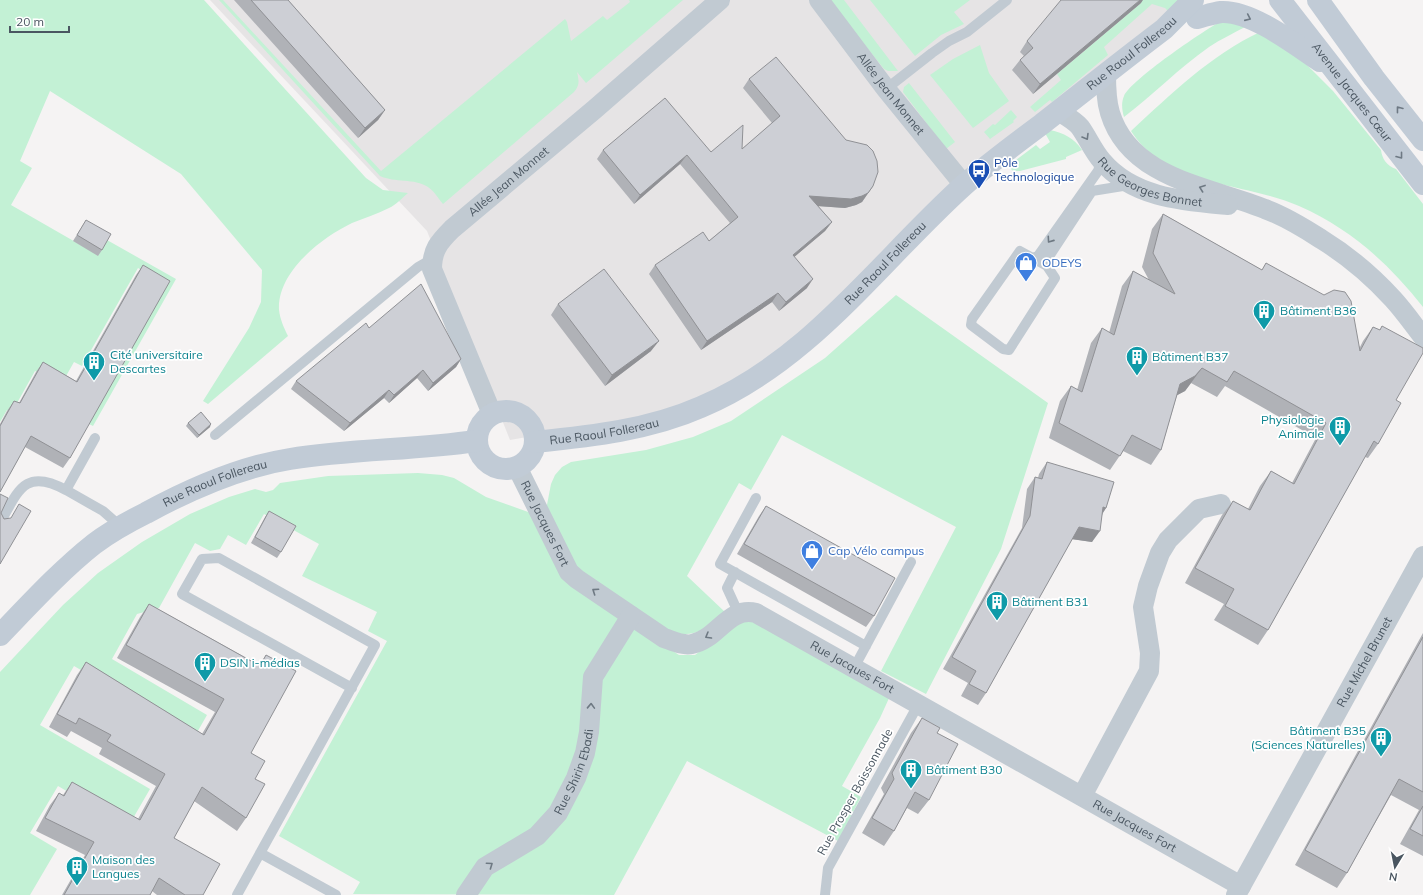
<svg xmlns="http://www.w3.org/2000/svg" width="1423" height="895" viewBox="0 0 1423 895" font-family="Mulish,sans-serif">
	<rect width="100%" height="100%" fill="#f5f3f3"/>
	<path fill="#e6e4e5" d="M210,0H1184L975,163L939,194L822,314L783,347L745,373L697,399L646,416L510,440L427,231Z"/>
	<path fill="#c3f1d5" d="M0,0H204L366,178L383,190L408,193C402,198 396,205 389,208C377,214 364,218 352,223C321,238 277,272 279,310C280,319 284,328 288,336L208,404L203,401L249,328L261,302L262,270L181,174L50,91L20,161L32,168L11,205L98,255L107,240L176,279L93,426L89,424L166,284L138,268L82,366L74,362L61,385L35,371L12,412L7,410L0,422Z
		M219,0H223L381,171L565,19L567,22L571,41L603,16L607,20L630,2L629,0H683L586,83L577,72C579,81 580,85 574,92L443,204C438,198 434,191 428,187C414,178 395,183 380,176Z
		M829,0H844L898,71H888L884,69Z
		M870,0H970L954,12L964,24L941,35L915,56Z
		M1138,0H1181L1168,11L1165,8L1152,4L1104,47L1108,55L1052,102L1050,100L1035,112L1030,107L1061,80L1057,74L1141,3Z
		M1221,21L1247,26C1234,33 1221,39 1209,47C1179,68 1153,95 1124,117C1122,110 1121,103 1124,96C1132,79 1202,32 1221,21Z
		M1260,32L1303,61L1333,91L1381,150C1382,159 1387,166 1396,169L1423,204V307C1388,263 1351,229 1299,206C1244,182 1166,187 1131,131C1171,94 1211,55 1260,32Z
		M980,45L989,73L1009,101L973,128L930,75L953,59Z
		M909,83L955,142L946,149L903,92L904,87Z
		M1011,110L1017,117L1013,121L1014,122L990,139L984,132L993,124L995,125Z
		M1050,130C1064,133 1074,138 1082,150L1066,157V159L1020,171H1013L1008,166L1036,145L1040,149L1050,142L1045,133Z
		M896,295L1048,403L1001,549L926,694L881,671L956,527L782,435L751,490L739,483L687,576L725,612C711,627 695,638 673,633L580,573L546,510L551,484L555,475L562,467L571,462L646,450L693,437L731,421L825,358Z
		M418,473L442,475L454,478L486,497L531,513L562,577L679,655H695L737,623L751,619L890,696L880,718L842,786L861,797L838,841L687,761L614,895L353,894L360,882L279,836L387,641L368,631L377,612L302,576L319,544L264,514L246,545L228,535L220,549L210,551L195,543L159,608L137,614L112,659L207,715L195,736L74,666L40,725L150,789L128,827L58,786L30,833L57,849L30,895H0V672L63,605L98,573L142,542L190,514L229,497L255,489L266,492L273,490L280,483L328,476Z"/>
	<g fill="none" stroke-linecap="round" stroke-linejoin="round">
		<path stroke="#c1cad2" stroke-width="10" d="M886,89L932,53L949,41L967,32L1007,0
			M1020,251L1047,266L1055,278L1009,350L1003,349L971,325L972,319Z
			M1033,258L1038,256L1098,171L1101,161
			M1047,266L1048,258L1092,191L1129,185
			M215,435L418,267L432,259
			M95,438L66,490L103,511L120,526
			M756,498L720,564L866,646
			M0,523C18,492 24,467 66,490
			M735,572L727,588L738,612
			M854,668L911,562
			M260,853L336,895
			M237,895L375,645L219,558L202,559L182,594L352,688
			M825,895L828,868L918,705"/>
		<g stroke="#c1cad2" stroke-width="20">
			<path id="s1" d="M819,0L886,89L964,185"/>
			<path d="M1106,74C1106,87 1106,100 1110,113C1130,179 1211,187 1265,209C1284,216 1304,228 1321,239C1347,255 1372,276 1393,299C1404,311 1413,324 1423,337"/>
			<path id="s2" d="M1058,111C1066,116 1074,120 1080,127C1088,138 1093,151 1102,161C1133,198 1184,201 1228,205"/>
			<path id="s3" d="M492,414L432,269C432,250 439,242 452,229L595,109L720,0"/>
			<path id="s4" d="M517,467L569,572L577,579L664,638C673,641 683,646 692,644C718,639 728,606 756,613L1241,886"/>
			<path d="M1082,796L1149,671L1150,653L1143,607L1148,586L1160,553L1168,540L1199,509L1221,504"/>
			<path id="s5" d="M466,895L485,867L537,836L558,813L576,778L585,753L589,732L593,677L631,616"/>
			<path id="s6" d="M1236,895L1423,556"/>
		</g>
		<g stroke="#c1cbd6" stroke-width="22">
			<path id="s7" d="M1280,0L1423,184"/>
			<path d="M1318,0L1374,78L1423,140"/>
			<path d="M1197,18C1205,16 1213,13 1221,12C1251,10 1296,45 1320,61"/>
			<circle cx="506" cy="440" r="29"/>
			<path id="s8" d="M535,442C592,436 649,430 701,407C810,361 878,263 963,186C988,164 1015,144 1042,124C1083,92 1123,60 1164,29L1193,0"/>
			<path id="s9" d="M0,635C30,604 60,571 94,544C110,532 128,522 146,513C190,489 239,467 290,459C351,449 415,450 476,441"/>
		</g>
	</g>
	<path fill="#b0b2b7" d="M234,0H288L385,110L378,120L358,138Z
		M1141,3L1033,94L1012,70L1020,60L1024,56L1020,52L1027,41Z
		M749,79L873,186L862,202L856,205L845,208L818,206L832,222L825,231L794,257L807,288L779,311L772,302L701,350L649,274L655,265L709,241L730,223L680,164L634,204L597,159L603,150L711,152L742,149L772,123L743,88Z
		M1163,214L1262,270L1266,263L1360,347L1363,341L1373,327L1380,330L1382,326L1396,400L1378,444L1368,458L1365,457L1268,630L1258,645L1214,620L1224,604L1185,583L1222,515L1233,501L1248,509L1260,486L1271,471L1292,483L1316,438L1225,386L1217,397L1191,383L1185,391L1177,395L1161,450L1151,465L1123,451L1110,470L1049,438L1060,401L1071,386L1077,390L1091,343L1102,328L1109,333L1122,286L1133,271L1149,280L1142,267L1152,229Z
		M86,220L102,250L98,256L73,241Z
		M143,265L70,458L63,468L25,447L0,492V424L7,411L14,401L19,403L36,372L43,362L76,381L136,275Z
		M558,304L651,351L605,386L551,315Z
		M369,328L461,359L456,367L428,391L417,378L389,403L384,398L344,431L291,389L296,381Z
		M188,423L210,427L197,438L186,426Z
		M1047,462L1106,508L1103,513L1092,542L1072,539L986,693L978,705L961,696L968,683L943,669L1022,528L1027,489L1035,477L1038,478L1039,474Z
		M766,506L874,616L866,627L737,554L759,516Z
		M269,511L281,552L277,558L251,543L265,517Z
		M149,604L259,665L266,655L251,753L255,779L246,818L237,831L194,801L174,838L203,895H157L152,891L150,895H62L85,855L36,831L50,805L59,793L63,795L72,782L138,819L156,786L99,754L102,748L71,731L67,737L49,727L77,675L86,662L202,734L215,712L117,658L140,617Z
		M1423,633V856L1400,844L1419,810L1391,795L1347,873L1337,888L1295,865Z
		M922,718L937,733L929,800L918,814L907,808L894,831L884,846L862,833L884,794L881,788L911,733Z"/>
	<path fill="#909195" d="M1140,0H1143L1141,3L1033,94L1040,84Z
		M385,110L378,120L358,138L365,128Z
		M687,155L680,164L634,204L640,195Z
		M873,186L862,202L856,205L845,208L803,205L809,196Z
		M832,222L825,231L786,264L793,255Z
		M813,279L807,288L779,311L786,302Z
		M778,293L772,302L701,350L707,341Z
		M659,341L651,351L605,386L612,375Z
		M461,359L456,367L428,391L433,383Z
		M1202,368L1191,383L1185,391L1170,399L1180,384Z
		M423,370L417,378L389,403L394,395Z
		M389,390L384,398L344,431L350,423Z
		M211,424L210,427L197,438L199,435Z
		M1103,507L1106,508L1098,520Z
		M1079,527L1100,531L1092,542L1071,539Z"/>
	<path fill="#cdcfd5" stroke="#909195" d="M251,0H288L385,110L365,128Z
		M1061,0H1140L1040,84L1020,60L1033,48L1027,41Z
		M776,57L846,140L867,145L873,151L877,161L878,172L873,186L868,193L862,196L851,199L809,196L832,222L793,255L813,279L786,302L778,293L707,341L655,265L703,232L709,241L738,217L687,155L640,195L603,150L665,98L711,152L743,125L742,149L780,116L749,79Z
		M1163,214L1262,270L1266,263L1324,295L1334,290L1345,292L1351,301L1360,351L1373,327L1380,330L1382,326L1423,348V353L1396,400L1401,403L1378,444L1374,441L1268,630L1225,606L1234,589L1195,568L1233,501L1250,510L1271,471L1294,484L1326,423L1234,371L1227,382L1202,368L1195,376L1180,384L1161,450L1132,435L1120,456L1059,423L1071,386L1082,392L1102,328L1114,335L1133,271L1175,294L1153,253Z
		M86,220L111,234L102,250L77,235Z
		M143,265L170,281L70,458L31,436L0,492V426L14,401L20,403L43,362L77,382Z
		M604,269L659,341L612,375L558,304Z
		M421,284L461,359L433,383L423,370L394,395L389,390L350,423L296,381L366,323L369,328Z
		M201,412L211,424L199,435L188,423Z
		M1047,462L1114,482L1106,508L1103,507L1100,531L1079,527L986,693L969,684L976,671L952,657L1030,516L1035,477L1042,479Z
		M0,494L8,498L1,513L4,519L11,518L19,504L31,511L0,564Z
		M766,506L895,578L874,616L744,544Z
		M269,511L296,526L281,552L255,537Z
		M149,604L260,666L266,655L296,671L251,753L265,761L255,779L265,784L246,818L202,787L174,838L220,864L203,895H185L159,878L150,895H64L94,842L45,818L59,793L64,796L72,782L140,820L165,774L107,741L111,735L79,718L76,724L57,714L86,662L204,735L224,699L126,645Z
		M1423,637V792L1399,779L1347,873L1305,850Z
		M922,718L940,728L937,733L958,744L929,800L915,792L894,831L872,818L894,779L892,773Z
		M1423,806V836L1410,829Z"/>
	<defs><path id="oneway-chevron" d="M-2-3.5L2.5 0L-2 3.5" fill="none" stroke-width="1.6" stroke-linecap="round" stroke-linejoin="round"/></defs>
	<g stroke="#6e7984">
		<use href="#oneway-chevron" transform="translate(1248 18) rotate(24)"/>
		<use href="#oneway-chevron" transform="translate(1399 109) rotate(-128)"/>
		<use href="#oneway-chevron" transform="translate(1400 156) rotate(52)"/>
	</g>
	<g stroke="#6e7983">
		<use href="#oneway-chevron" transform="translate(1086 137) rotate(59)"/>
		<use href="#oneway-chevron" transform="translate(1202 188) rotate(-160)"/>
		<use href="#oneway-chevron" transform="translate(1050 240) rotate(125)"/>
		<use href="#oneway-chevron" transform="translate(595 591) rotate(-146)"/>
		<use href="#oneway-chevron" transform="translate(708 636) rotate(150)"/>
		<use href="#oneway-chevron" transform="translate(591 706) rotate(-88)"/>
		<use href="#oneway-chevron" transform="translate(490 865) rotate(-35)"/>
	</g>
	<defs>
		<g id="bus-pin" transform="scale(1.15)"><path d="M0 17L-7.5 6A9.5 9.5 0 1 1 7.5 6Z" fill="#1a4fb4" stroke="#fff"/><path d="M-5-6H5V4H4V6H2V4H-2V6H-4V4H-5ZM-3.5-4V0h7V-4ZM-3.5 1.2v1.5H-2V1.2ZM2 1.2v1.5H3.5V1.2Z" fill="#fff"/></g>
		<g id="shop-pin" transform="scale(1.15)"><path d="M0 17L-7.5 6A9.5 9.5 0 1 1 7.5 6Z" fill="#3f7fe0" stroke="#fff"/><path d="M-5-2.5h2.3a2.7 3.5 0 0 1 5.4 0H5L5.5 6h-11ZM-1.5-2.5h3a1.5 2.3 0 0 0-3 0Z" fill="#fff"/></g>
		<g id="building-pin" transform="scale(1.15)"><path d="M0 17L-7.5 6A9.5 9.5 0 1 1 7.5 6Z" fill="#0f9aa8" stroke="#fff"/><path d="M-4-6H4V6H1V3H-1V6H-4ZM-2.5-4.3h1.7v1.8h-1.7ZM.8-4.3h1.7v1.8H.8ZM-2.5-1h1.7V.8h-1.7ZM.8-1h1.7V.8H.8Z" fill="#fff"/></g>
	</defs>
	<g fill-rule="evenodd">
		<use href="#bus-pin" x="979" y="170"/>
		<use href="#shop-pin" x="1026" y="263"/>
		<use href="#building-pin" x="1264" y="311"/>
		<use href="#building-pin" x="1137" y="357"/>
		<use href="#building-pin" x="94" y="362"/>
		<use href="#building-pin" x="1340" y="427"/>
		<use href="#shop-pin" x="812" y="551"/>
		<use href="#building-pin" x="997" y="602"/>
		<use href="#building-pin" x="205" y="663"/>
		<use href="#building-pin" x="1381" y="738"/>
		<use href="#building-pin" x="911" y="770"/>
		<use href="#building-pin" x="77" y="867"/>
	</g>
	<g text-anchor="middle" stroke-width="3.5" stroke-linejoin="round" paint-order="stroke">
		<g font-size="12" fill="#4a5661" stroke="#fff">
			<text dy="4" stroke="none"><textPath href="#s8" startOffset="730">Rue Raoul Follereau</textPath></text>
			<text dy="4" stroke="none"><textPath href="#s7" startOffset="117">Avenue Jacques Cœur</textPath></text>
			<text dy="4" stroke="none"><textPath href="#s1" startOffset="118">Allée Jean Monnet</textPath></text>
			<text dy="4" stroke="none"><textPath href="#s2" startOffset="122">Rue Georges Bonnet</textPath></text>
			<text dy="4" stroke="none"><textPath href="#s3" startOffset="277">Allée Jean Monnet</textPath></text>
			<text dy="4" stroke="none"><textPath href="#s8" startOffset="406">Rue Raoul Follereau</textPath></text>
			<text dy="4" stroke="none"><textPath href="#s8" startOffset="70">Rue Raoul Follereau</textPath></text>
			<text dy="4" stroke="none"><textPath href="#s9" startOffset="267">Rue Raoul Follereau</textPath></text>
			<text dy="4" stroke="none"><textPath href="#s4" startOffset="63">Rue Jacques Fort</textPath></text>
			<text dy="4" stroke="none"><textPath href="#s6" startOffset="266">Rue Michel Brunet</textPath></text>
			<text dy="4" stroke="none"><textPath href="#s4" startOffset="446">Rue Jacques Fort</textPath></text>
			<text dy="4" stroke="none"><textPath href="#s5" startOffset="170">Rue Shirin Ebadi</textPath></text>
			<text transform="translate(855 792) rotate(-61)" y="4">Rue Prosper Boissonnade</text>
			<text dy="4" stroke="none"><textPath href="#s4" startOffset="770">Rue Jacques Fort</textPath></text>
		</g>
		<g font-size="12" fill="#164399" stroke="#fff" text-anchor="start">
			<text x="994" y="167">Pôle<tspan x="994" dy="14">Technologique</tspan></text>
		</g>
		<g font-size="12" fill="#366cbe" stroke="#fff" text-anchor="start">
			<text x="1042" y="267">ODEYS</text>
			<text x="828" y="555">Cap Vélo campus</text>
		</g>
		<g font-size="12" fill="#0d838f" stroke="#fff" text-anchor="start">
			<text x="1280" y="315">Bâtiment B36</text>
			<text x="110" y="359">Cité universitaire<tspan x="110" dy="14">Descartes</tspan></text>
			<text x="1152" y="361">Bâtiment B37</text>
			<text x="1324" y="424" text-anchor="end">Physiologie<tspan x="1324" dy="14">Animale</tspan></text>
			<text x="1012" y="606">Bâtiment B31</text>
			<text x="220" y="667">DSIN i-médias</text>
			<text x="1366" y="735" text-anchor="end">Bâtiment B35<tspan x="1366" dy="14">(Sciences Naturelles)</tspan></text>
			<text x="926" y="774">Bâtiment B30</text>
			<text x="92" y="864">Maison des<tspan x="92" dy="14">Langues</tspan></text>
		</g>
	</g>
	<g transform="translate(1395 867) rotate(190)" stroke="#ffffff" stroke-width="3" paint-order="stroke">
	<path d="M0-3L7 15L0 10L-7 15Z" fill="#4a5661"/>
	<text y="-6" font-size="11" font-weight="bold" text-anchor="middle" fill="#4a5661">N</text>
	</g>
	<path d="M10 26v6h59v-6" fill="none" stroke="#4a5661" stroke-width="2"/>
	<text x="16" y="26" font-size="12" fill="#4a5661" stroke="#ffffff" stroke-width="3" paint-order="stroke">20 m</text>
</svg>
